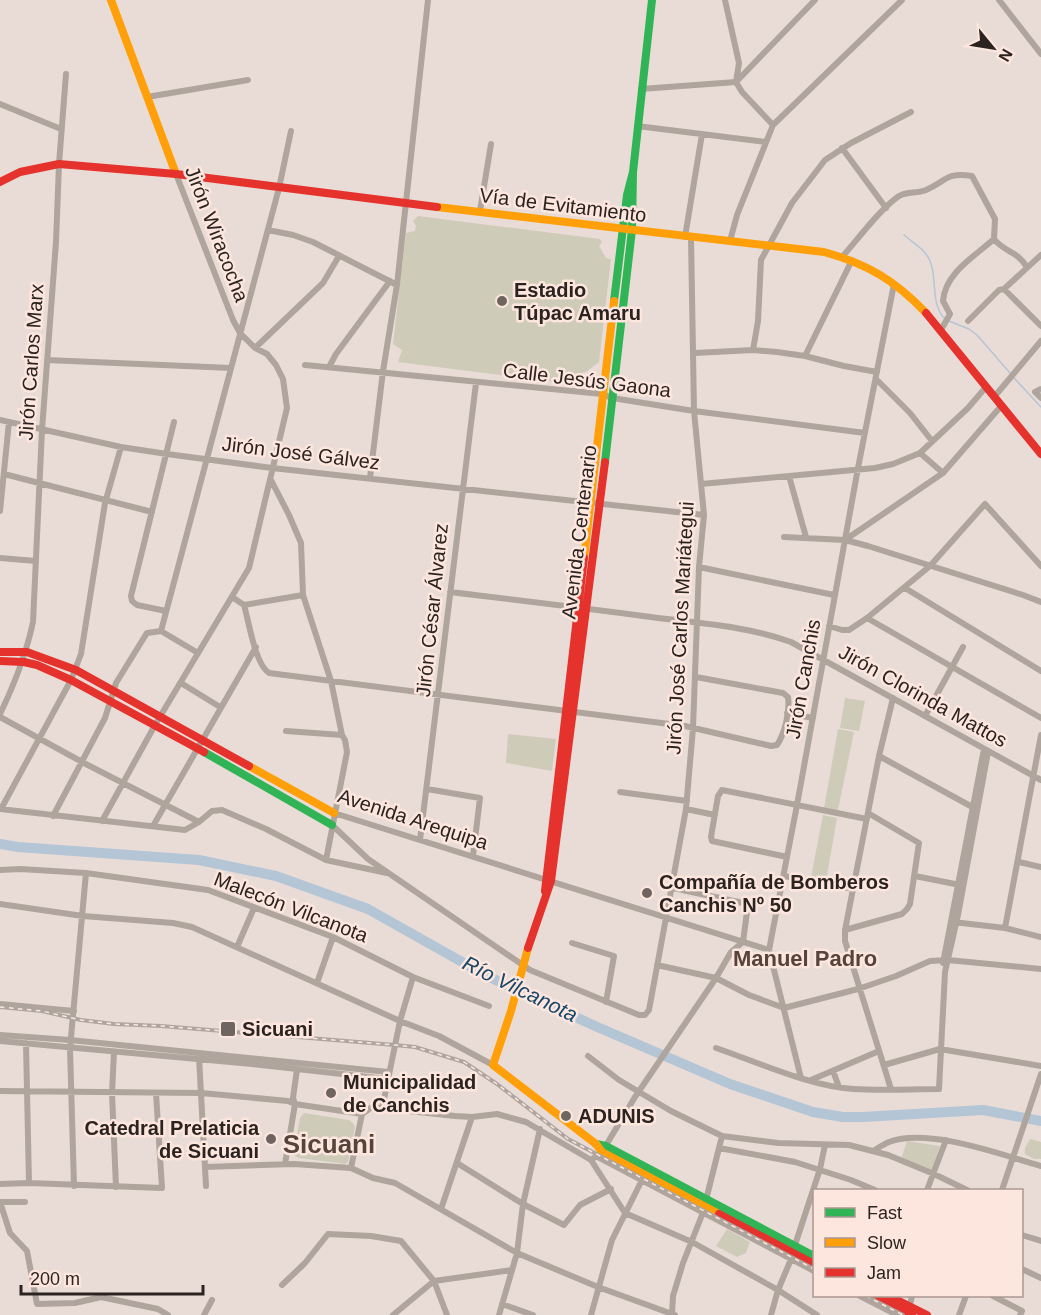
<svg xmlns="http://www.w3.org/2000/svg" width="1041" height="1315" viewBox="0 0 1041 1315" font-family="Helvetica,sans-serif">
	<rect width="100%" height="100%" fill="#e9dcd7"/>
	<path fill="#cfcbb9" d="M418,216L600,239L602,242L599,246L606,258L611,259L599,362L586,372H583L582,379L585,381L584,384L579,385L398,362L402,350L393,344L406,233L415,231L416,226L413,221Z
		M845,698L865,701L859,731L840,728Z
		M838,729L854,732L838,810L824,808Z
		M508,734L556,739L552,771L506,763Z
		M823,815L837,818L826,881L811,877Z
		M304,1113L349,1120L353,1123L355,1127L348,1162L345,1164L299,1158L295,1156L294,1152L300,1118Z
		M1030,1139L1041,1142V1159H1034L1025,1154V1148Z
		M907,1141L940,1146L932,1171L901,1159Z
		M727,1229L750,1242L746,1253L737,1257L716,1246Z"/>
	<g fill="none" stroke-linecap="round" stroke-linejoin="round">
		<path stroke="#b4c5d6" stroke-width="1.5" d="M904,235C911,241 921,247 926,254C940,272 928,302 945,319
			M949,321L969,329L977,335L1010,373
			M1013,377L1041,407"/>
		<path stroke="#b4c5d6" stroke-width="10" d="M0,844L18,847L199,860L276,876L368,909L485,975L595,1026L730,1084L813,1112L843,1117H863L983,1110L1041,1121"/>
		<path stroke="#afa59c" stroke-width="6" d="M725,0L739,63L736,82
			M999,0L1041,54
			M736,82L815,0
			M641,89L736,82L742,92L773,125
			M147,97L248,80
			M0,104L61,129
			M637,126L766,142
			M842,148L886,208
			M480,211L491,144
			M268,230L293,235L313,242L397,285
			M685,237L702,134
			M730,241L737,215L773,125L902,0
			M842,257C858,239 880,209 899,196C908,191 916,194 926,190C947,181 945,172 972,176L995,219L994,239C1004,252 1016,250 1027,267
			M1004,289L1041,255
			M968,321L999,290L1004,289L1041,326
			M941,330L950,314L943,301C945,273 975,256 994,239
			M255,348L323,283L339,256
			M753,350L758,321L761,260L792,203L825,160L851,143L911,112
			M695,353L753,350L777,352L805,356L844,366L877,372
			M805,356L852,260
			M47,360L231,368
			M305,365L602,394L612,398L694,411L865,433
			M329,367L336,354L390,281
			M876,379L910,413L932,441
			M1041,389L1035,392L1041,398
			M995,396L1041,341
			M0,420L121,447L167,454L272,468L704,515
			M920,453L943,473
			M4,474L152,512
			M789,476L806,537
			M370,478L383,371L397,285L428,0
			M271,480L289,515L301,543L303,595L331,681L342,735L345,740L347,752L326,860
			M701,484L875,468L893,464L920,453L968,408L986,387
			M0,511L9,422
			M784,537L845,540L868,546L1023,595L1041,602
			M845,540L943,473L1002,405
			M0,558L36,561
			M699,567L834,595
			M905,588L1041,671
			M450,592C517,600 584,608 651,617C698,623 747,626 791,642L1041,780
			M232,597L244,605C249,622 255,664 269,673L685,726L771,746L777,745C785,733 790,711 788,697L783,693L696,677
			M244,605L303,595
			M166,611L137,605L132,601L131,596L174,422
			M867,618L1041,718
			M829,626L842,630H849L867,618L930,566L985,504L1041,566
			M161,631L279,188L291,131
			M161,631L198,653
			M181,683L220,707
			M787,713L813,718
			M0,714C15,683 26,655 33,622L42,430L56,242L59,164L66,74
			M925,716L963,647
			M0,717L82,762L199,822
			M286,731L342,735
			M879,756L976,809
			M427,789L480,798L473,856
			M620,792L687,801
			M0,809L185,830L199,822L212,811L222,810L266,829L326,860L387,873
			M1,809L71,680L81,654L105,503L121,447
			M686,809L715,815
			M334,813L769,950
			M53,816L105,718L116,683L145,636L147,633L161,631
			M102,821L155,725L249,568L287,408L283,379L276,365L267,354L255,348L240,333L233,320L176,174
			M332,825L368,859L530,970L639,1015H645L649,1010L686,809L693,728L699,567L704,515L694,411L691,238
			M153,826L256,647
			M420,840L476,383
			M787,857L712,841L711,837L718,796L722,790L867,819
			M1019,862L1041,867
			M0,870L20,869L86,873L208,890L333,937L413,977L489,1006
			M784,876L854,889
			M915,876L960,885
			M0,904L83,916L173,923L192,927L400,1021L439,1036L493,1065
			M953,922L1005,928L1041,937
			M1005,928L1041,735
			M845,930L902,914L907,909L910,904L919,843L868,813
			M572,943L614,956L606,1002
			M237,947L254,908
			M943,963L984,749
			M657,965L716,978L749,995L784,1008L858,989L896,976L930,961L948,960L1041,969
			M317,983L333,937
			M0,1004L74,1011
			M0,1035L70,1040L388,1072
			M0,1041L252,1064L387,1079
			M26,1043L29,1183
			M716,1048C757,1062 812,1087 854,1089C882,1091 911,1089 939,1089L945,972L958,915L988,752
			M114,1052L112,1093L116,1187
			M588,1056L619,1080L671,1111L722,1136L778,1143L849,1145L888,1155L934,1174L967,1190
			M199,1057L206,1186
			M884,1065L940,1049L1041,1066
			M833,1071L839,1087
			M801,1078L769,950L797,805L858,468L894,284
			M811,1080L879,1051
			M891,1089L845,941V930L879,756L893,698
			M0,1091L201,1093L288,1101L295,1104L362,1114
			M382,1109L400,1021L413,977
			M362,1114L372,1107L455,1116L472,1117L497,1114L526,1122L591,1160L625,1213L692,1242L778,1290L817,1315
			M719,1148L795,1162L851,1180L875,1190
			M873,1151C878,1148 884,1144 889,1142C928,1127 1002,1155 1041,1166
			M596,1156L814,1271
			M591,1160L602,1152L635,1097L716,978L731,952L743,942L748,904L673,888
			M457,1163L523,1204L564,1225L580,1205L611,1189
			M285,1164L295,1104L293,1098L297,1069
			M205,1167L294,1164L351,1168L373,1178L395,1183L517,1253L598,1287L675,1315
			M351,1168L362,1114
			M0,1184L29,1183L162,1188L156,1093
			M74,1186L70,1048L86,873
			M927,1190L946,1140
			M1002,1190L1041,1074
			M706,1200L722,1136
			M0,1202L10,1233L27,1251L37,1304L75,1303L101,1297L158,1309L168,1315
			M0,1202H25
			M441,1209L472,1117
			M1022,1235L1041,1241
			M794,1248L820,1169L825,1145
			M1022,1269L1041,1278
			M282,1285L305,1263L328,1234L371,1236L401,1241L434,1281L447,1315
			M860,1296L897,1315
			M993,1296L1022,1311L1020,1315
			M502,1304L533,1315
			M909,1309L912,1296
			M204,1315L212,1300
			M393,1315L434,1281L512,1270
			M499,1315L517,1253L523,1204L540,1129
			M591,1315L612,1240L644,1176
			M672,1315L673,1296L683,1263L704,1210
			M771,1315L778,1290L792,1257
			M959,1315L966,1296"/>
		<path stroke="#30b455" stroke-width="8" d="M614,301L627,195L633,172L652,0
			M605,462L632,230L633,172
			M204,752L332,825
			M596,1144L606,1146L814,1256"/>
		<path stroke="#ff9f0a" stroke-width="8" d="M111,0L176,174
			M437,207L824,252C867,264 895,280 926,313
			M584,558L614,301
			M249,766L334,813
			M528,948L511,1011L493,1065L596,1144L602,1152L719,1214"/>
		<path stroke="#e5322d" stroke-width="8" d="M0,182L20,172L59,164L176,174L437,207
			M926,313L1041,454
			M0,652H27L76,670L249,766
			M0,661L24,662L37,665L71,680L204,752
			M545,891L584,558
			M528,948L551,881L605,462
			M719,1214L814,1264
			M875,1296L912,1315
			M889,1296L927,1315"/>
		<g stroke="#aea59f" stroke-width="4">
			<path id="rail" d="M0,1007L42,1011L81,1020L114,1024L161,1026L395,1045L415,1047L464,1062L497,1084L568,1139L814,1269
				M866,1296L903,1315"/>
		</g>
		<use href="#rail" stroke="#fde6dd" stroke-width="1.5" stroke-dasharray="4.5" stroke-linecap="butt"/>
	</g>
	<g fill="#6e6460" stroke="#fde6dd" stroke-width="2">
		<circle cx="502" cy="301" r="6"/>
		<circle cx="647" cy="893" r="6"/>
		<rect x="220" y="1021" width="16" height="16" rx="3"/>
		<circle cx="331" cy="1093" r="6"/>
		<circle cx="566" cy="1116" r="6"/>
		<circle cx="271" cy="1139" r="6"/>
	</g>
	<g text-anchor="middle" stroke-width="5" stroke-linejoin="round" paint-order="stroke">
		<g font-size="20" fill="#2b2320" stroke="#fde6dd">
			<text transform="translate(563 205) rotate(7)" y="7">Vía de Evitamiento</text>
			<text transform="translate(217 234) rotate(69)" y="7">Jirón Wiracocha</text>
			<text transform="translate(31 362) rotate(-86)" y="7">Jirón Carlos Marx</text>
			<text transform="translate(587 380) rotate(7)" y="7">Calle Jesús Gaona</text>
			<text transform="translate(301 453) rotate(7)" y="7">Jirón José Gálvez</text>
			<text transform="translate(579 532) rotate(-83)" y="7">Avenida Centenario</text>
			<text transform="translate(432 610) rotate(-84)" y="7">Jirón César Álvarez</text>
			<text transform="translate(680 628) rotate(-87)" y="7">Jirón José Carlos Mariátegui</text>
			<text transform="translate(803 679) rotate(-80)" y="7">Jirón Canchis</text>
			<text transform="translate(923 696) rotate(29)" y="7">Jirón Clorinda Mattos</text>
			<text transform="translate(413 819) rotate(18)" y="7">Avenida Arequipa</text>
			<text transform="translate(291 907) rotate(21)" y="7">Malecón Vilcanota</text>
		</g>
		<g font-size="20" font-weight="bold" fill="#2b2320" stroke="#fde6dd" text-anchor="start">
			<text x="514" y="297">Estadio<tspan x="514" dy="23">Túpac Amaru</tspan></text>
			<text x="659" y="889">Compañía de Bomberos<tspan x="659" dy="23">Canchis Nº 50</tspan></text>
			<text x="242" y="1036">Sicuani</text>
			<text x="343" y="1089">Municipalidad<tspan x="343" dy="23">de Canchis</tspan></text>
			<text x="578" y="1123">ADUNIS</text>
			<text x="259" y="1135" text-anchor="end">Catedral Prelaticia<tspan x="259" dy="23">de Sicuani</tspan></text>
		</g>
		<g font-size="21" font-style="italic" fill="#17476a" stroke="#fde6dd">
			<text transform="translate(520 989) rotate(26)" y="7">Río Vilcanota</text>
		</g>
		<g font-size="22" font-weight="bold" fill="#56433c" stroke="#fde6dd">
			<text x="805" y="966">Manuel Padro</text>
		</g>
		<g font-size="26" font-weight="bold" fill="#56433c" stroke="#fde6dd">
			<text x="329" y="1153">Sicuani</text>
		</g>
	</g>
	<rect x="813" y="1189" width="210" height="108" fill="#fde6dd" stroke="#a99891" stroke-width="1.5"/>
	<rect x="825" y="1208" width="30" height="9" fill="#30b455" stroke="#a99891" stroke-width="1.5"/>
	<text x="867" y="1219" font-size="18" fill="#2b2320">Fast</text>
	<rect x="825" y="1238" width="30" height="9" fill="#ff9f0a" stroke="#a99891" stroke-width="1.5"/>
	<text x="867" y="1249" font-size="18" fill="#2b2320">Slow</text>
	<rect x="825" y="1268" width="30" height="9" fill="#e5322d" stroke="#a99891" stroke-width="1.5"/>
	<text x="867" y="1279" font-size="18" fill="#2b2320">Jam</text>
	<g transform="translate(993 48) rotate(120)" stroke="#fde6dd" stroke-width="4.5" paint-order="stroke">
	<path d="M0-4.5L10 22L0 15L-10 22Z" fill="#2b2320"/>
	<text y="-9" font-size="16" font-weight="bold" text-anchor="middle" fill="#2b2320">N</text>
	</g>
	<path d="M21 1285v9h182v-9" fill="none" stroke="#2b2320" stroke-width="3"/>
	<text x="30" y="1285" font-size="18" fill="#2b2320" stroke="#fde6dd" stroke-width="4.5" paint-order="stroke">200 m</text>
</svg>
